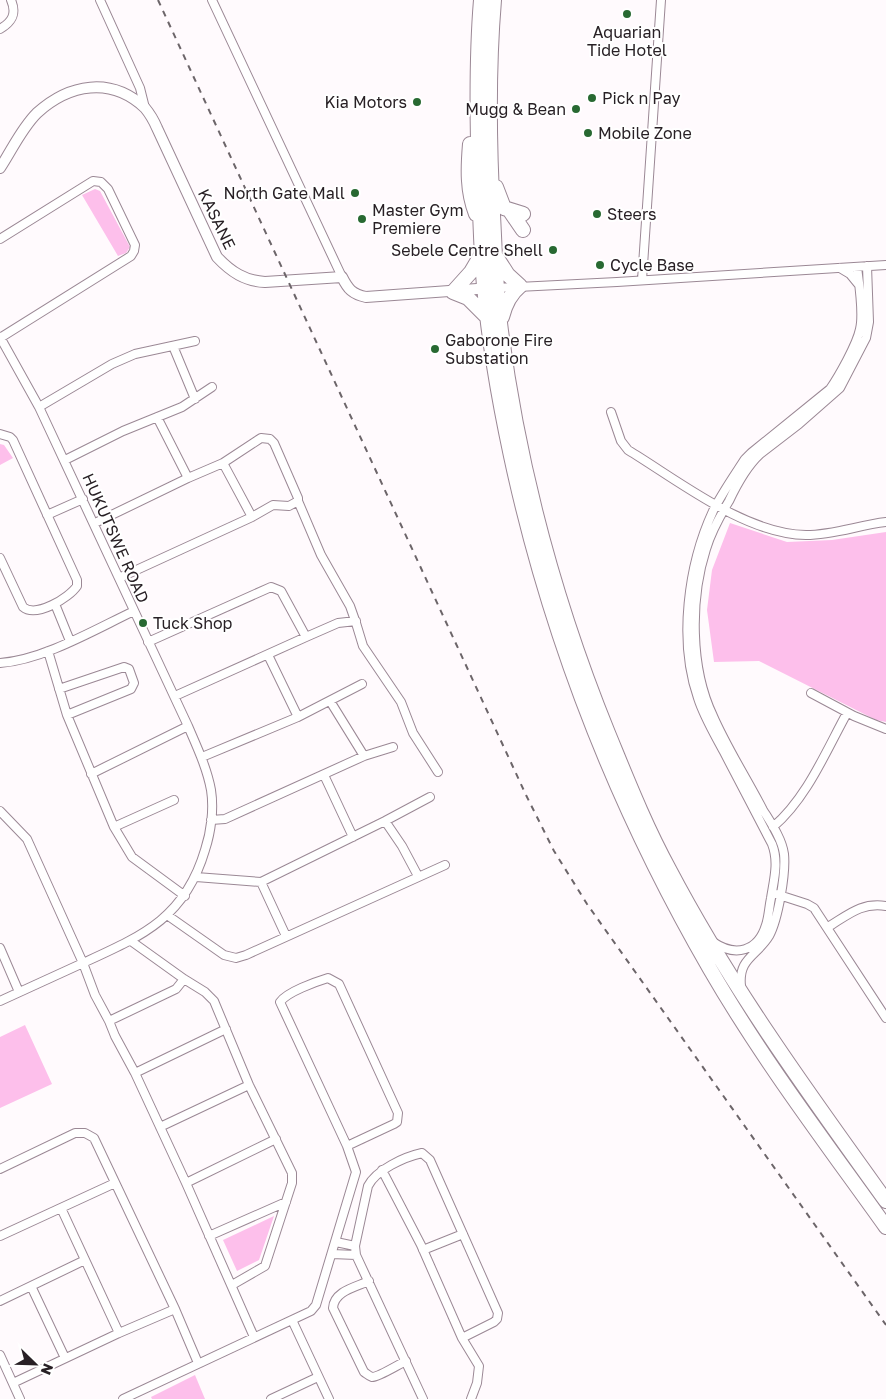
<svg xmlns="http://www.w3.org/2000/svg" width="886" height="1399" viewBox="0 0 886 1399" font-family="'Golos Text',sans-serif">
	<rect width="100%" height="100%" fill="#fffafd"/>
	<path fill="#fdbfeb" d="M95,189L100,191L130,247L126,253L118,256L82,195Z
		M0,444L4,445L13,458L0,465Z
		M730,523L787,542L832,540L886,532V722L876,720L759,661L714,662L707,610L712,570Z
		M25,1025L52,1084L0,1108V1037Z
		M274,1216L259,1260L237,1271L223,1240Z
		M195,1375L205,1399H152L151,1397Z"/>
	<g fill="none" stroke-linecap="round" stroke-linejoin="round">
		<g stroke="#9b8895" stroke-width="10">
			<path id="street" d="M100,0L140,88L145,108
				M212,0L342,277
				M0,29C12,22 17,14 11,0
				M0,239L93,181L101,182L108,189L135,245L134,251L131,256L0,338
				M840,268L850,274L859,285
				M642,280L661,0
				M497,288L617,282L886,265
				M0,337L39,407L188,726C197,747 207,768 211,790C214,809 211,832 205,850C185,918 142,936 83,963C55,976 28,988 0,1001
				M173,346L195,399
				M39,407L112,364L135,354L195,341
				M611,412L621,441L628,450C679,481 745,534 806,535C834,535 859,525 886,522
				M157,417L188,478
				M0,434L10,437L13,440L77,580V586C69,598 36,618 23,607L0,558
				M65,460L123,431L182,407L212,387
				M223,463L261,438L270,439L274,443L298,498V501L289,506L273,505L252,517
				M298,501L321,555L350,606L356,623L363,646L401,702L413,733L438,772
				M47,515L83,499
				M95,523L188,478L223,463L252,517L119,578
				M55,604L70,641
				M306,637L338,623L356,621
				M148,642L271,587L281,591L306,637L175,696
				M48,651L67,715L114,827L132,857L185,896
				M268,655L298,717
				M0,663C43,660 94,630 134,611
				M59,689L124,667L129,669L134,683L131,689L67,715
				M811,693L854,716L886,729
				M330,701L364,756
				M202,757L298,717L362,684
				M91,774L188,726
				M324,775L353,837
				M0,811L27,839L83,963L95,995L109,1021
				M211,820L225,819L364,756L393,747
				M385,821L402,846L418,876
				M114,827L174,800
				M773,827C807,798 826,751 847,713
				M196,877L261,882L385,821L430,797
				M261,882L286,936
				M776,894L807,904L814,908L886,1018
				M167,915L224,955L236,958L246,955L445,865
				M828,927C848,915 861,902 886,906
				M131,941L184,979L205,992L214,1001L249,1085L292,1173V1183L265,1266L232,1285
				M713,942C735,957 758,952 766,925C769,916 769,907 771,898C774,879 779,862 772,844C756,813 740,783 724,752C715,735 704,717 698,698C678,641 688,565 713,511C722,493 734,476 745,459L751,453L830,389C839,376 857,344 860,329C864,313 859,284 857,267
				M0,948L19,992
				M184,979L176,989L109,1021L115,1036L135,1073L186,1183L254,1337
				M741,986C738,958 757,956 769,936C778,920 786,873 784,854C782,839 771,823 763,810C747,779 727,748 713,716C690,668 690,599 706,549C711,532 720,516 729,501C737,484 746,467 760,454L799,424L840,388L866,338L869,322L867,266
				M135,1073L226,1029
				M160,1127L249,1085
				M0,1169L75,1133H85L94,1138L175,1309L198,1363
				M382,1170L421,1245L462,1338L479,1366L477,1383L471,1399
				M186,1183L276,1139
				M61,1208L119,1333
				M0,1236L115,1183
				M209,1236L286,1202
				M336,1242L355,1246
				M423,1250L463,1234
				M332,1254L356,1255
				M369,1281C356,1287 334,1291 333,1308L364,1372C367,1374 369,1376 372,1377C379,1377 399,1364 406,1361
				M31,1286L65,1358
				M0,1301L85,1260
				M292,1320L329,1399
				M0,1355L20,1399
				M13,1383L119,1333L175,1309
				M123,1399L311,1311L316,1305L356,1172L347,1146L280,1002C287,992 315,982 328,978L339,984L398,1113L397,1122L394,1124L347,1146
				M271,1399L318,1377
				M423,1399L356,1255L355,1246L368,1186C376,1170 404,1157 422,1153L430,1160L498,1313L497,1319L494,1322L462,1338"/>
		</g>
		<g stroke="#9b8895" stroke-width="12">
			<path id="secondary" d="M0,168C12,150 21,129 37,113C69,84 111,76 145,108C150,114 154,121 157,128L217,257C231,272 245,281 265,282L342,277C348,289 352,294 366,297L491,288"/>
		</g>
		<g stroke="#9b8895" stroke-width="16">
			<path id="highway" d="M481,0C476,60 477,119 479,179C480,215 481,250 484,286C489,343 499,400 511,456C550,638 617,808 710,969C762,1059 826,1143 886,1227
				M494,0C488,72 489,143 493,215C495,253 496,293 501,331C519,468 556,605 608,733C627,779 645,825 669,869C731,987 809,1094 886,1201
				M470,144C468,168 467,191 476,214
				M496,187L504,208L523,214
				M510,211L523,230
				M497,258L508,275L520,286C510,294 505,305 502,317
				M453,292L471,272L481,255
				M453,292L468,298L488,318"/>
		</g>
		<use href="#street" stroke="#fff" stroke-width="8"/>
		<use href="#secondary" stroke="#fff" stroke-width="10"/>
		<use href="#highway" stroke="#fff" stroke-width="14"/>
		<path stroke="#6c6569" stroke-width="2" stroke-dasharray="6 6" stroke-linecap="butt" d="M158,0L526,795L554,851L587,904L886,1325"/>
	</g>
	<g fill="#286932" stroke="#fff" stroke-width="2">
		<circle cx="627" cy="14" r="5"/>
		<circle cx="592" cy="98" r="5"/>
		<circle cx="417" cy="102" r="5"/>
		<circle cx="576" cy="109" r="5"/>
		<circle cx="588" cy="133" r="5"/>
		<circle cx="355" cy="193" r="5"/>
		<circle cx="597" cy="214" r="5"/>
		<circle cx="362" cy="219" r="5"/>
		<circle cx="553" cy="250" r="5"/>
		<circle cx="600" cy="265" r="5"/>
		<circle cx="435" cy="349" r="5"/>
		<circle cx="143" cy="623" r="5"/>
	</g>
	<g text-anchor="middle" stroke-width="4" stroke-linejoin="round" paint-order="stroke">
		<g font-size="16" fill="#282025" stroke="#fff" text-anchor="start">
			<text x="627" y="38" text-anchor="middle">Aquarian<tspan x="627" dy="18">Tide Hotel</tspan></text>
			<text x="602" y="104">Pick n Pay</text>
			<text x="407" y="108" text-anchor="end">Kia Motors</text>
			<text x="566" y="115" text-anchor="end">Mugg &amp; Bean</text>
			<text x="598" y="139">Mobile Zone</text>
			<text x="345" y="199" text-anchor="end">North Gate Mall</text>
			<text x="372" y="216">Master Gym<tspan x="372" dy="18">Premiere</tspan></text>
			<text x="607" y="220">Steers</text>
			<text x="543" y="256" text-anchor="end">Sebele Centre Shell</text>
			<text x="610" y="271">Cycle Base</text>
			<text x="445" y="346">Gaborone Fire<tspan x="445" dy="18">Substation</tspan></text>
			<text x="153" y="629">Tuck Shop</text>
		</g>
		<g font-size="16" fill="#282025" stroke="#fff">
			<text transform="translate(217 219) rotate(64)" y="6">KASANE</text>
			<text transform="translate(116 538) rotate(66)" y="6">HUKUTSWE ROAD</text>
		</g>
	</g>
	<g transform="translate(35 1364) rotate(113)" stroke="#ffffff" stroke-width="4" paint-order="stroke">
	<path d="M0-4L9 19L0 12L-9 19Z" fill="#282025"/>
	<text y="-8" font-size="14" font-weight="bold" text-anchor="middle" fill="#282025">N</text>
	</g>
</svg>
